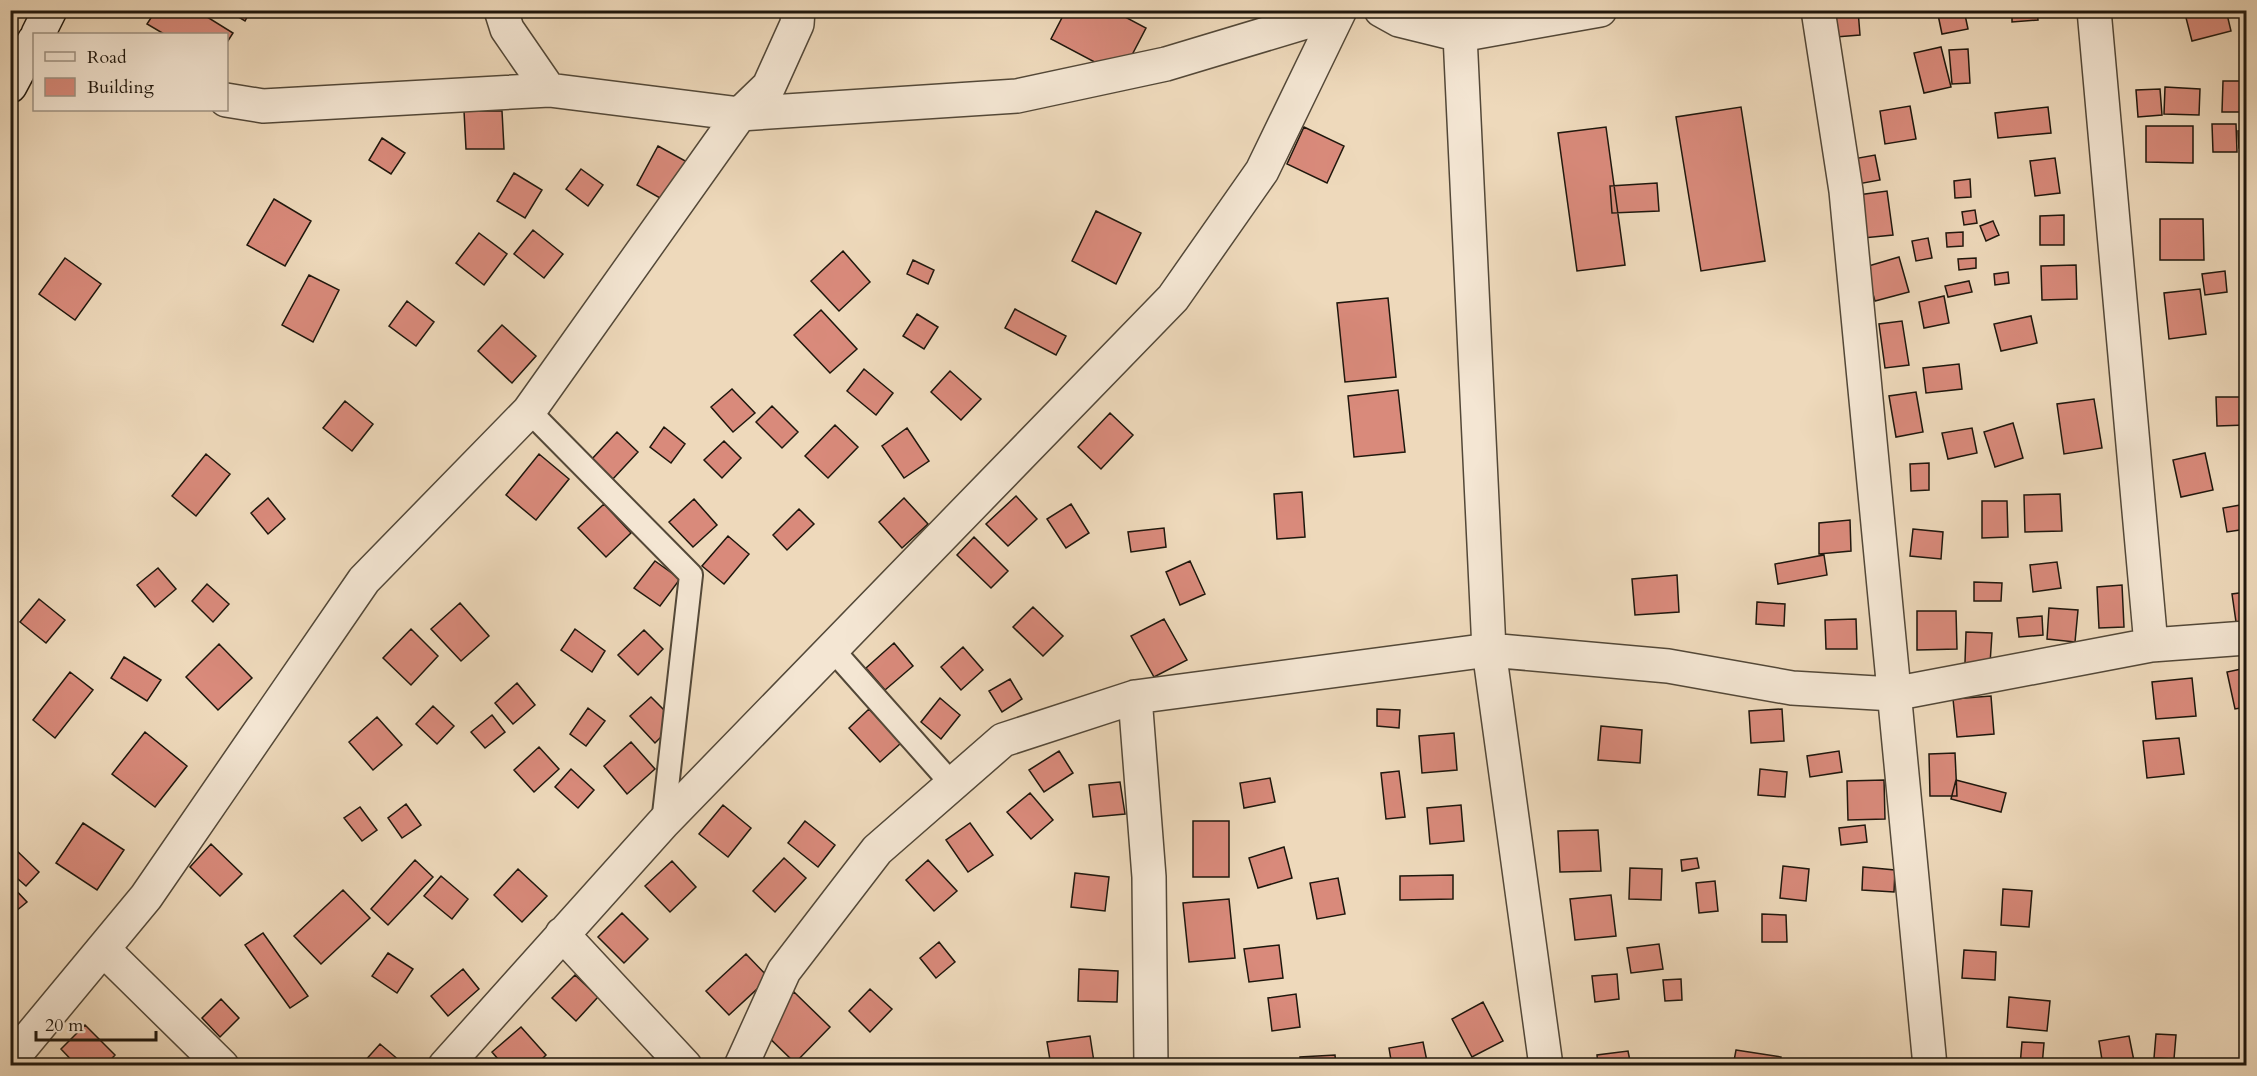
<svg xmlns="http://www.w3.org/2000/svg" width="2257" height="1076" viewBox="0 0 2257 1076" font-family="Cardo,serif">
	<rect width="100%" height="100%" fill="#eed9bb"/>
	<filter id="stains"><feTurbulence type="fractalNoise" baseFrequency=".00333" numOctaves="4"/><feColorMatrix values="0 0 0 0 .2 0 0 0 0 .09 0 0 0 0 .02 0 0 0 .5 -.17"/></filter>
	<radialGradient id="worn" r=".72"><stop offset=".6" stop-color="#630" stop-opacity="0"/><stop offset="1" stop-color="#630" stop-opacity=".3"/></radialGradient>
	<path fill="#d98a7b" stroke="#1f170d" stroke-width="1.5" d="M156,10H196L233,33L226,44V34H164L147,24Z
		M227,10H251L245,21Z
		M1066,10H1112L1146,28L1121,76L1051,39Z
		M1834,10H1858L1860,35L1836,37Z
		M1937,10H1964L1968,29L1942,34Z
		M2012,10H2037L2038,20L2012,22Z
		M2184,10H2226L2231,31L2192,41Z
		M2239,10H2246V26L2244,27Z
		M1941,47L1951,87L1924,93L1914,53Z
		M1968,49L1970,83L1952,84L1949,50Z
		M2223,81H2246V112H2222Z
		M2165,87L2200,89L2199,115L2164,114Z
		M2160,89L2162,115L2138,117L2136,90Z
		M1910,106L1916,139L1885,144L1880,111Z
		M1741,107L1765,261L1701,271L1676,117Z
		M2048,107L2051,133L1998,138L1995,113Z
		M464,111H502L504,149H466Z
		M2212,124H2236L2237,152H2213Z
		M2146,126H2193V163L2146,162Z
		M1304,127L1344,146L1327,183L1287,164Z
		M1606,127L1625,265L1577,271L1558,133Z
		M2246,130V147L2239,148L2238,131Z
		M382,138L405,153L391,174L369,160Z
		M658,146L689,163L667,202L637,185Z
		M1875,155L1880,180L1858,184L1853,159Z
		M2055,158L2060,193L2035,196L2030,161Z
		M581,169L603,185L588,206L566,189Z
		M514,173L542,190L525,218L497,201Z
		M1970,179L1971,197L1955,198L1954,181Z
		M1657,183L1659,211L1612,213L1610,186Z
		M1887,191L1893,235L1863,238L1858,195Z
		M274,199L311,221L285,266L247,245Z
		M1975,210L1977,223L1964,225L1962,212Z
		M1096,211L1141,233L1116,284L1072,261Z
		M2064,215V245H2040V216Z
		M2160,219H2203L2204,260H2160Z
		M1993,221L1999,235L1986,241L1980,226Z
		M533,230L563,254L544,278L514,254Z
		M1963,232V246L1947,247L1946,233Z
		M479,233L507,254L484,285L456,263Z
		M2240,233H2246V279H2240Z
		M1928,238L1932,258L1916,261L1912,241Z
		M843,251L870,282L839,311L811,281Z
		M1899,257L1909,292L1875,301L1865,267Z
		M65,258L101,284L75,320L39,294Z
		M1976,258V268L1959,270L1958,259Z
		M913,260L934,270L928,284L907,274Z
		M2076,265L2077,299L2042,300L2041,266Z
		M2225,271L2227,292L2205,295L2202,274Z
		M2008,272L2009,283L1995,285L1994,274Z
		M309,275L339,290L313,342L282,325Z
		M1969,281L1972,292L1948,297L1945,286Z
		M2200,289L2206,334L2169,339L2164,293Z
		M1944,296L1949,323L1924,328L1919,302Z
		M1388,298L1396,377L1345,382L1337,303Z
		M407,301L434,322L416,346L389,326Z
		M1015,309L1066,336L1056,355L1005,328Z
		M821,310L857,349L830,373L794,335Z
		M917,314L938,327L924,349L903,336Z
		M2031,316L2037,343L2001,351L1994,324Z
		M1902,321L1909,365L1885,368L1879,324Z
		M502,325L536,356L512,383L478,351Z
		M1959,364L1962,389L1926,393L1923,368Z
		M864,369L893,393L876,415L847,391Z
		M950,371L981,399L961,420L931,392Z
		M732,389L755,413L733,432L711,407Z
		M1398,390L1405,452L1354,457L1348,396Z
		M1916,392L1923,432L1896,437L1889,396Z
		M2216,397H2246V425L2217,426Z
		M2094,399L2102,448L2064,454L2057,404Z
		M345,401L373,424L352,451L323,428Z
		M772,406L798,432L782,448L756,422Z
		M1110,413L1133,435L1101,469L1078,447Z
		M2013,423L2023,458L1995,467L1984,432Z
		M835,425L858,447L828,478L805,456Z
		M664,427L685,444L671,463L650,447Z
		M907,428L929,461L904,478L882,446Z
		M1972,428L1977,453L1948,459L1942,433Z
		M617,432L638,452L612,480L591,460Z
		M724,441L741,458L722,478L704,460Z
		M2205,453L2213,490L2181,497L2173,460Z
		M206,454L230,474L196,516L172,496Z
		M539,454L569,479L536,520L506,495Z
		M1929,463V490L1911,491L1910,464Z
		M1302,492L1305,537L1277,539L1274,494Z
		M2060,494L2062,531L2025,532L2024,495Z
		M1016,496L1037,519L1008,546L986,524Z
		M268,498L285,519L268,534L251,513Z
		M904,498L928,524L902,548L879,522Z
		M694,499L717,525L693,547L669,522Z
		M1982,501H2007L2008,537L1982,538Z
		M604,504L631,533L606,557L578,528Z
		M1071,504L1089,533L1066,548L1047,519Z
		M2246,504V529L2227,532L2223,508Z
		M799,509L814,524L787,550L773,535Z
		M1850,520L1851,551L1819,554V523Z
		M1164,528L1166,547L1131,552L1128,532Z
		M1913,529L1943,532L1941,559L1910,556Z
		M728,536L749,554L724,584L702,566Z
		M974,537L1008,571L991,588L957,555Z
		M1824,555L1827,575L1778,584L1775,564Z
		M655,561L680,579L660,606L634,588Z
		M1190,561L1205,594L1180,605L1166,572Z
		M2057,562L2061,588L2033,592L2030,565Z
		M158,568L176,589L155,607L137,585Z
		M1677,575L1679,612L1635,615L1632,579Z
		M1974,582L2002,583L2001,601H1974Z
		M207,584L229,604L213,622L192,601Z
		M2122,585L2124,627L2099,628L2097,587Z
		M2246,592V621L2236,622L2232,594Z
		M39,599L65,620L46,643L20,622Z
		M1757,602L1785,604L1784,626L1756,624Z
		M460,603L489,636L461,661L431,629Z
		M1033,607L1063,636L1043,656L1013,627Z
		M2049,608L2078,610L2075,642L2047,639Z
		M1917,611H1956L1957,649L1917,650Z
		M2042,616L2043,635L2019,637L2017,618Z
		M1164,619L1187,660L1154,677L1131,636Z
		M1856,619L1857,649H1826L1825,620Z
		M411,629L438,656L411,685L383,658Z
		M575,629L605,651L592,672L561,650Z
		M644,630L663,649L638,675L618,655Z
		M1966,632L1992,633L1990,664L1965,663Z
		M894,643L913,666L885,690L866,668Z
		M219,644L252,678L218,710L186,677Z
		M963,647L983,670L961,690L941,667Z
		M124,657L161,680L147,701L111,678Z
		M2246,668V707L2235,709L2227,672Z
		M70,672L93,690L55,738L33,720Z
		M2192,678L2196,716L2156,719L2152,682Z
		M1010,679L1022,699L1002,712L989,691Z
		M517,683L535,705L513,724L495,703Z
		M1991,696L1994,734L1957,737L1953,699Z
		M651,697L676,722L655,743L630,716Z
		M940,698L960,715L941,739L921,722Z
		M433,706L454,726L437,744L416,724Z
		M588,708L605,721L586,746L570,734Z
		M869,709L901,743L880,762L849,728Z
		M1377,709L1400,710L1399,728L1377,726Z
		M1782,709L1784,741L1751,743L1749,711Z
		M492,715L505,732L485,748L471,732Z
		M377,717L402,745L373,770L349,742Z
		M1601,726L1642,730L1640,763L1598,760Z
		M145,732L187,766L155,807L112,774Z
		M1454,733L1457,770L1422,773L1419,736Z
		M2179,738L2184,774L2147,778L2143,741Z
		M631,742L655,769L627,794L604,766Z
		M539,747L559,769L534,792L514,770Z
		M1059,751L1073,773L1044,792L1029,770Z
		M1839,751L1842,772L1810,777L1807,756Z
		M1955,753L1957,796H1930L1929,754Z
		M571,769L594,790L578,808L555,787Z
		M1760,769L1787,772L1785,797L1758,795Z
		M1399,771L1405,817L1386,819L1381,773Z
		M1270,778L1275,802L1244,808L1240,783Z
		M1884,780L1885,819L1848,820L1847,781Z
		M1956,780L2006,793L2001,812L1951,799Z
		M1120,782L1125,814L1093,817L1089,785Z
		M1030,793L1053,820L1031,839L1007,812Z
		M406,804L421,825L402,838L388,818Z
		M723,805L751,828L728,857L699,834Z
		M1461,805L1464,841L1430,844L1427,808Z
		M360,807L377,830L362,841L344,818Z
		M805,821L835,845L818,867L788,843Z
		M1193,821H1229V877H1193Z
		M83,823L124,850L97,890L56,863Z
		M970,823L993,855L968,872L946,840Z
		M1865,825L1867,842L1841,845L1839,828Z
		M1598,830L1601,871L1560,872L1558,831Z
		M211,844L242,874L220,896L190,867Z
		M1284,847L1292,878L1258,888L1249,858Z
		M15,849L39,872L26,886L10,872V854Z
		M784,858L806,878L775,912L753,891Z
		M1697,858L1699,868L1682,871L1681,860Z
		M415,860L433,877L388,925L371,909Z
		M928,860L957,891L934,911L906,880Z
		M672,861L696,887L670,912L645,886Z
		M1783,866L1809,869L1806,901L1780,898Z
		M1863,867L1895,870L1894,892L1862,890Z
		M1630,868L1662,869L1661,900L1629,899Z
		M518,869L547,896L522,922L494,895Z
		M1075,873L1109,877L1105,911L1071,907Z
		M1453,875V899L1400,900V876Z
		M441,876L468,899L452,919L424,896Z
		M1338,878L1345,914L1317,919L1310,883Z
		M1715,881L1718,911L1699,913L1696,883Z
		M10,884L27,902L10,916Z
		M2003,889L2032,891L2029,927L2001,925Z
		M343,890L370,918L321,964L294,936Z
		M1611,895L1616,936L1575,940L1570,899Z
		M1229,899L1235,958L1189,962L1183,903Z
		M622,913L648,939L624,963L598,937Z
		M1762,914L1786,915L1787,942H1762Z
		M263,933L308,996L290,1008L245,945Z
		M939,942L955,962L936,978L920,958Z
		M1659,944L1663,969L1631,973L1627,948Z
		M1279,945L1283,978L1249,982L1244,949Z
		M1964,950L1996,952L1995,980L1962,978Z
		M388,953L413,969L397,993L372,976Z
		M746,954L769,978L729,1015L706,991Z
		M463,969L479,989L448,1016L431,996Z
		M1079,969L1118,971L1117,1002L1078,1001Z
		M1617,974L1619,999L1595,1002L1592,976Z
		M575,975L598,997L576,1021L552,998Z
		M1681,979L1682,1000L1665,1001L1663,980Z
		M870,989L892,1009L870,1032L849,1011Z
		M794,992L830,1027L795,1063L759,1028Z
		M1296,994L1300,1027L1272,1031L1268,998Z
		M2009,997L2050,1001L2047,1031L2007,1027Z
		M221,999L239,1018L220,1037L202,1018Z
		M1483,1002L1503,1041L1472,1057L1452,1019Z
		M85,1025L115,1055L105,1066H77L61,1049Z
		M521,1027L546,1055L535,1066H504L492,1052Z
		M2156,1034L2176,1035L2174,1059L2154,1058Z
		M1090,1036L1094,1062L1051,1066L1047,1042Z
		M2129,1036L2135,1066H2103L2099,1041Z
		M1423,1042L1428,1066H1392L1389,1048Z
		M2022,1042L2044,1043L2042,1066H2020Z
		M380,1044L400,1061L396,1066H366L363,1063Z
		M1736,1050L1781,1057L1779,1066H1733Z
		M1628,1051L1631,1066H1598L1597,1055Z
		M1335,1055L1336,1066H1301L1300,1057Z
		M1785,1059H1807L1806,1066H1784Z
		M1206,1062L1242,1066H1206Z"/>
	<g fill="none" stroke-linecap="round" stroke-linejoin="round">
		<g stroke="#534838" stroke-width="26">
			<path id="lane" d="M529,411L691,575L663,823
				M832,649L952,784"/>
		</g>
		<g stroke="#534838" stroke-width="36">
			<path id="street" d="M501,10L507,29L549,90
				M1381,10L1399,20L1460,35L1600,10
				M1818,10L1846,191L1930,1066
				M2094,10L2151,645
				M1460,35L1489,650L1546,1066
				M226,100L263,106L549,90L740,114L1017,96L1166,64L1339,12
				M1135,697L1149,877L1151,1066
				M562,934L685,1066
				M103,949L222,1066
				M10,1061L146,897L364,580L529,411L740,114L769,86L797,24L798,10
				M445,1066L663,823L1173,298L1262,171L1340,10
				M741,1066L784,971L877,850L1003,740L1135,697L1489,650L1668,666L1792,688L1893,694L2151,645L2246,638"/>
		</g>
		<g stroke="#1f170d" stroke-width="36">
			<path id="secondary" d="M38,34L50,10
				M10,86L34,41"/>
		</g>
		<use href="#lane" stroke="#f4e6d3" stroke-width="22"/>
		<use href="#street" stroke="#f4e6d3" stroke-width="33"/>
		<use href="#secondary" stroke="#f4e6d3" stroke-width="33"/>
	</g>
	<rect width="2257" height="1076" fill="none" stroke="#eed9bb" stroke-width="36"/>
	<rect x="12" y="12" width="2233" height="1052" fill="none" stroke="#1f170d" stroke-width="3"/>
	<rect x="18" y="18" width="2221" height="1040" fill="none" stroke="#1f170d" stroke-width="1.5"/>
	<rect x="33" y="33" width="195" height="78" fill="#f4e6d3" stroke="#9f9384" stroke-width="1.5"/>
	<rect x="45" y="52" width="30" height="9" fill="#f4e6d3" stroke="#9f9384" stroke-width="1.5"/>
	<text x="87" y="63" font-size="18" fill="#1f170d">Road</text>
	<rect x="45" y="78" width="30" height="18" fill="#d98a7b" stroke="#9f9384" stroke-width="1.5"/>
	<text x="87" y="93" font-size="18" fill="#1f170d">Building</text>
	<path d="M36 1031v9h120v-9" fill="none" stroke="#1f170d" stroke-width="3"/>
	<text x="45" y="1031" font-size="18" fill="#1f170d" stroke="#f4e6d3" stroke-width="4.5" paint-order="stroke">20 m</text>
	<rect width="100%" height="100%" filter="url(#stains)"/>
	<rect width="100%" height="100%" fill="url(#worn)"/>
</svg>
